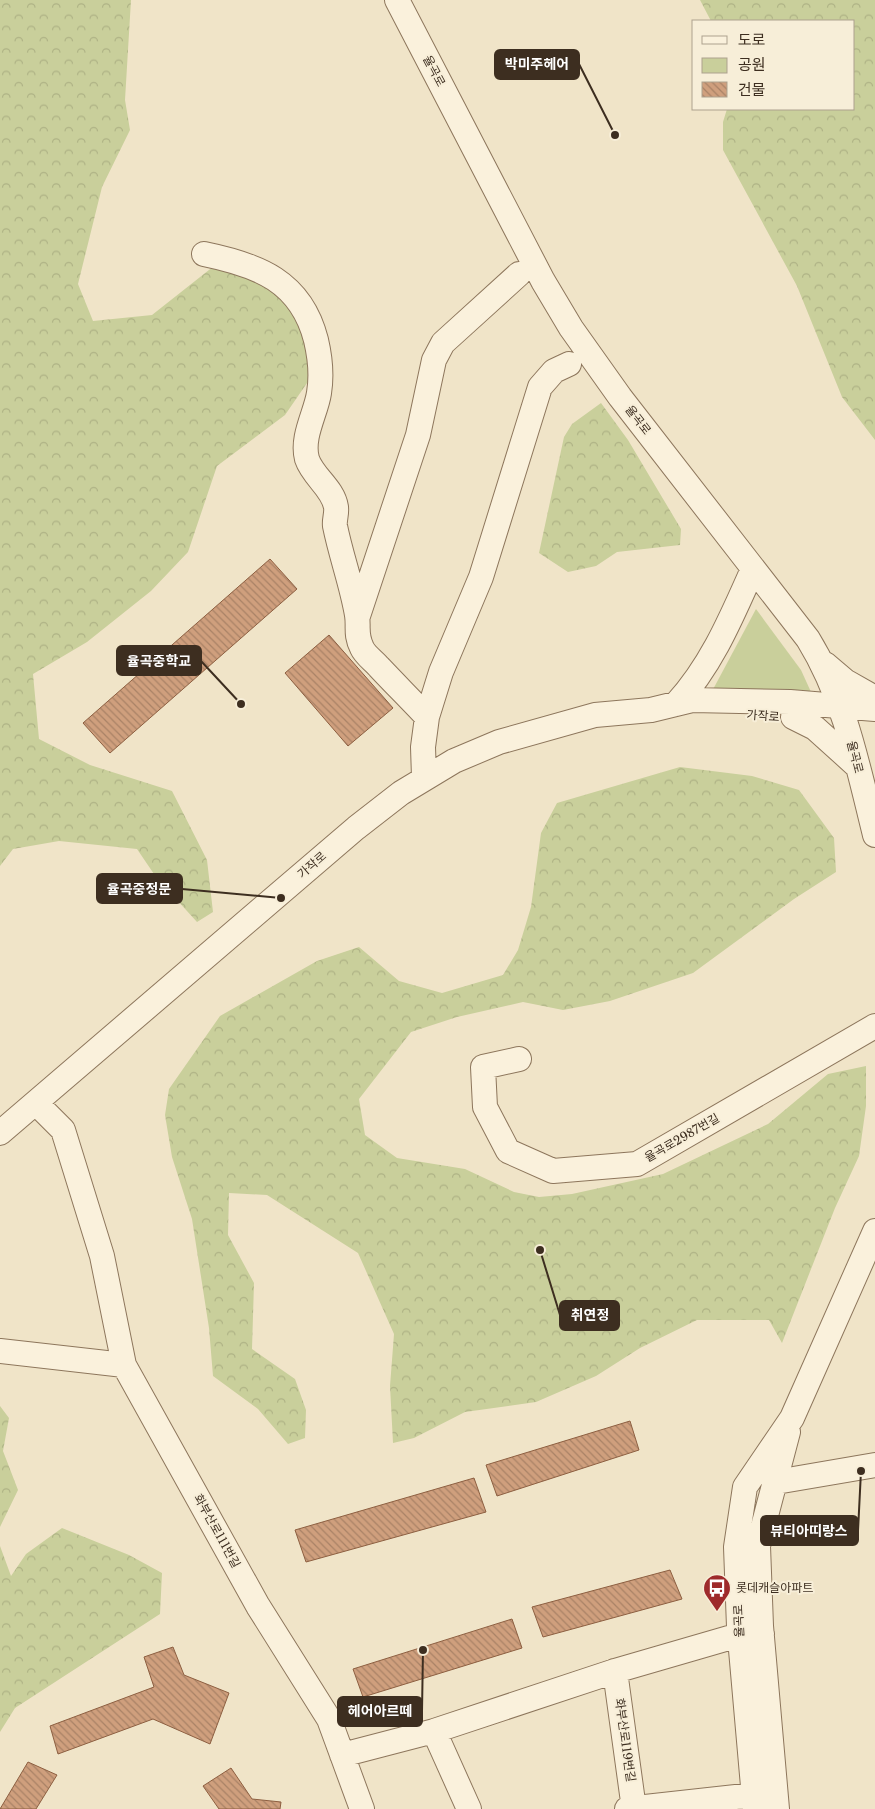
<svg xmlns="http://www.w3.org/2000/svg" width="875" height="1809" viewBox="0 0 875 1809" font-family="'Libre Baskerville','Noto Sans KR',serif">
	<defs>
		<pattern id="forest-crowns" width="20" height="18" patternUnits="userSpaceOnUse" patternTransform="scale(1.25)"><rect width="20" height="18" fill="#c9cf9b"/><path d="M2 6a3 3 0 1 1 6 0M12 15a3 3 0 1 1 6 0" fill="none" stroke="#aeb285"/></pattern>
		<pattern id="building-back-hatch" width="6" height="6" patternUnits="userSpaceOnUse" patternTransform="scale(1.25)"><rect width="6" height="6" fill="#cf9f7d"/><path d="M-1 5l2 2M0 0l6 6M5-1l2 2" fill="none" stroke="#a98266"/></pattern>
	</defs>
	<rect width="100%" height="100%" fill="#f0e4c8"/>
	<path fill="#c9cf9b" d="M756,609L801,670L811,692L710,695Z"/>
	<path fill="url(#forest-crowns)" d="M0,0H131L125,100L130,130L102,187L78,284L93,321L152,315L214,266L272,272L312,311L316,370L285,415L217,466L188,552L151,591L87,642L33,674L39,739L90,765L172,791L207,860L213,912L197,922L156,877L137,849L59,841L13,849L0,866Z
		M700,0H875V440L842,397L797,286L723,150V122L727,109H854V21H711Z
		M601,403L628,440L681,529L680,545L617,552L596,566L568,572L539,553L564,437L572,424Z
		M680,767L752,776L799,790L834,838L836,872L794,899L693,973L610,1001L563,1010L523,1002L457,1017L411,1032L359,1099L365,1135L397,1158L465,1169L514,1192L539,1197L572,1194L663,1174L768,1124L828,1074L866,1066V1106L859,1156L835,1208L782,1343L769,1320H697L640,1348L596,1376L536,1402L465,1412L414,1438L393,1443L390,1386L394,1334L358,1253L267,1195L229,1193L228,1235L254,1283L252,1349L295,1379L306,1410L305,1438L288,1444L258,1409L213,1376L209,1328L192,1219L172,1157L165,1115L169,1089L220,1016L317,961L359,947L399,981L442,993L503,975L518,950L531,907L541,833L557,803Z
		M0,1406L9,1418L3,1451L18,1490L0,1527Z
		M62,1528L129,1555L162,1573L160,1614L15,1708L0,1732V1546L11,1576L26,1554Z"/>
	<path fill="url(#building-back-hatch)" stroke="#8d5f41" d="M270,559L297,589L110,753L83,723Z
		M329,635L393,708L348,746L285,673Z
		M630,1421L639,1450L497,1496L486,1465Z
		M474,1478L486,1512L306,1562L295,1530Z
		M670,1570L682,1599L543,1637L532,1607Z
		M512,1619L522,1648L363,1697L353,1669Z
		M173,1647L184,1675L229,1693L210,1744L153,1719L58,1754L50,1726L154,1687L144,1657Z
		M28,1762L57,1775L36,1809H0Z
		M231,1768L252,1799L281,1802L280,1809H219L203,1786Z"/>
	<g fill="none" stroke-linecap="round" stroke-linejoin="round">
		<g stroke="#8d765c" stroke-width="26">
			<path id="minor" d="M397,0L543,281L571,328L620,397L808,639C845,699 858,767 875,835
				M204,254C258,265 301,281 316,340C320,357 322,375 319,393C316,413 301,437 307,459C313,477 333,488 336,507C337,514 334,520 335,526C341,556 352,585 357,615C359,627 355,634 362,648C365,655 374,661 379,667C395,684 411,700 427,717
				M358,616L418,435L434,360L443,343L519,274
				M825,664L845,681L875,698
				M676,704C712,665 732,616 753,569
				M793,717L815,728L857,766
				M424,777L423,747L427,717L441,672L481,577L540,387L554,371L569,364
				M519,1059L483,1067L485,1107L508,1151L553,1171L637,1164L875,1026
				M36,1103L63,1130L102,1256L124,1365L258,1606L329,1719L362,1809
				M0,1133L356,828L401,793L454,761L499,742L595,715L651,710L692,700L790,702L875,709
				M0,1351L124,1365
				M776,1482L875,1465
				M615,1671L634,1809
				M434,1731L469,1809
				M342,1755L434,1731L615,1671L739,1635L762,1634
				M627,1809L754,1795
				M755,1809L739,1627L736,1547L745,1487L792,1418L875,1231
				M777,1809L761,1626L758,1546L788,1432"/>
		</g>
		<use href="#minor" stroke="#faf1dc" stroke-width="24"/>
	</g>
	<defs>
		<g id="bus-pin" transform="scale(1.4375)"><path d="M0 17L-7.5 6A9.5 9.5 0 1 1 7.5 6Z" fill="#9e2a2b" stroke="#f7eed8"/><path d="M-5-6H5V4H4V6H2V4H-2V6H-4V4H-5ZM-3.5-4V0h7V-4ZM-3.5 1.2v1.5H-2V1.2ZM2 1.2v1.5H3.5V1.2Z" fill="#fff"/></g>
	</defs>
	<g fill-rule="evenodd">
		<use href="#bus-pin" x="717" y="1588"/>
	</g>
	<g text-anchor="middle" stroke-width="4" stroke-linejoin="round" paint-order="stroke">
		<g font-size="12" fill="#3d2e20" stroke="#f7eed8">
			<text transform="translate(434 71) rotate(62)" y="4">율곡로</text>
			<text transform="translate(638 420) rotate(52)" y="4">율곡로</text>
			<text transform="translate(763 716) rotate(4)" y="4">가작로</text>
			<text transform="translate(855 757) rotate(76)" y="4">율곡로</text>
			<text transform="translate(312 865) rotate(-41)" y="4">가작로</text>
			<text transform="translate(682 1138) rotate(-30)" y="4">율곡로2987번길</text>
			<text transform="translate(217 1531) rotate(61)" y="4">화부산로111번길</text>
			<text transform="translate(739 1621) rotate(-93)" y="4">율곡로</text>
			<text transform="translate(625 1740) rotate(82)" y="4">화부산로119번길</text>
		</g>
		<g font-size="12" fill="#3d2e20" stroke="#f7eed8" text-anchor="start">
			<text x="736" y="1592">롯데캐슬아파트</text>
		</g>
	</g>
	<path fill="none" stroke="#3d2e20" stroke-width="2" d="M615 135L579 64M241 704L201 661M281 898L182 889M540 1250L560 1315M861 1471L858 1531M423 1650L422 1711"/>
	<g fill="#3d2e20" stroke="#f7eed8" stroke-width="2">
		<circle cx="615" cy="135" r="5"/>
		<circle cx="241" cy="704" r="5"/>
		<circle cx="281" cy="898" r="5"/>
		<circle cx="540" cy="1250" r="5"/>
		<circle cx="861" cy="1471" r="5"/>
		<circle cx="423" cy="1650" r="5"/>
	</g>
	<g fill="#3d2e20" stroke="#3d2e20" stroke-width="2">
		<rect x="495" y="50" width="84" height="29" rx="5"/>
		<rect x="117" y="646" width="84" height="29" rx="5"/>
		<rect x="97" y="874" width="85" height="29" rx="5"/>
		<rect x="560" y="1301" width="59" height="29" rx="5"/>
		<rect x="761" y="1516" width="97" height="29" rx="5"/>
		<rect x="338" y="1697" width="84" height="29" rx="5"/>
	</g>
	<g font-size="14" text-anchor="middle" font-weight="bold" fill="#fff">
		<text x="537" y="69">박미주헤어</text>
		<text x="159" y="666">율곡중학교</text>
		<text x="139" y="894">율곡중정문</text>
		<text x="590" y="1320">취연정</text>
		<text x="809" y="1536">뷰티아띠랑스</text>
		<text x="380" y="1716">헤어아르떼</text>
	</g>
	<rect x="692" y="20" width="162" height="90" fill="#f7eed8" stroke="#ada18e"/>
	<rect x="702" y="36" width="25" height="8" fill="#faf1dc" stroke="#ada18e"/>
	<text x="738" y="45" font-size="15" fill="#3d2e20">도로</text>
	<rect x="702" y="58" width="25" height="15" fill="#c9cf9b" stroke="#ada18e"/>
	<text x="738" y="70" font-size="15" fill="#3d2e20">공원</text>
	<rect x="702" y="82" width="25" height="15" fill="url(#building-back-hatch)" stroke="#ada18e"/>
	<text x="738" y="95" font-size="15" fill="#3d2e20">건물</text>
</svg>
